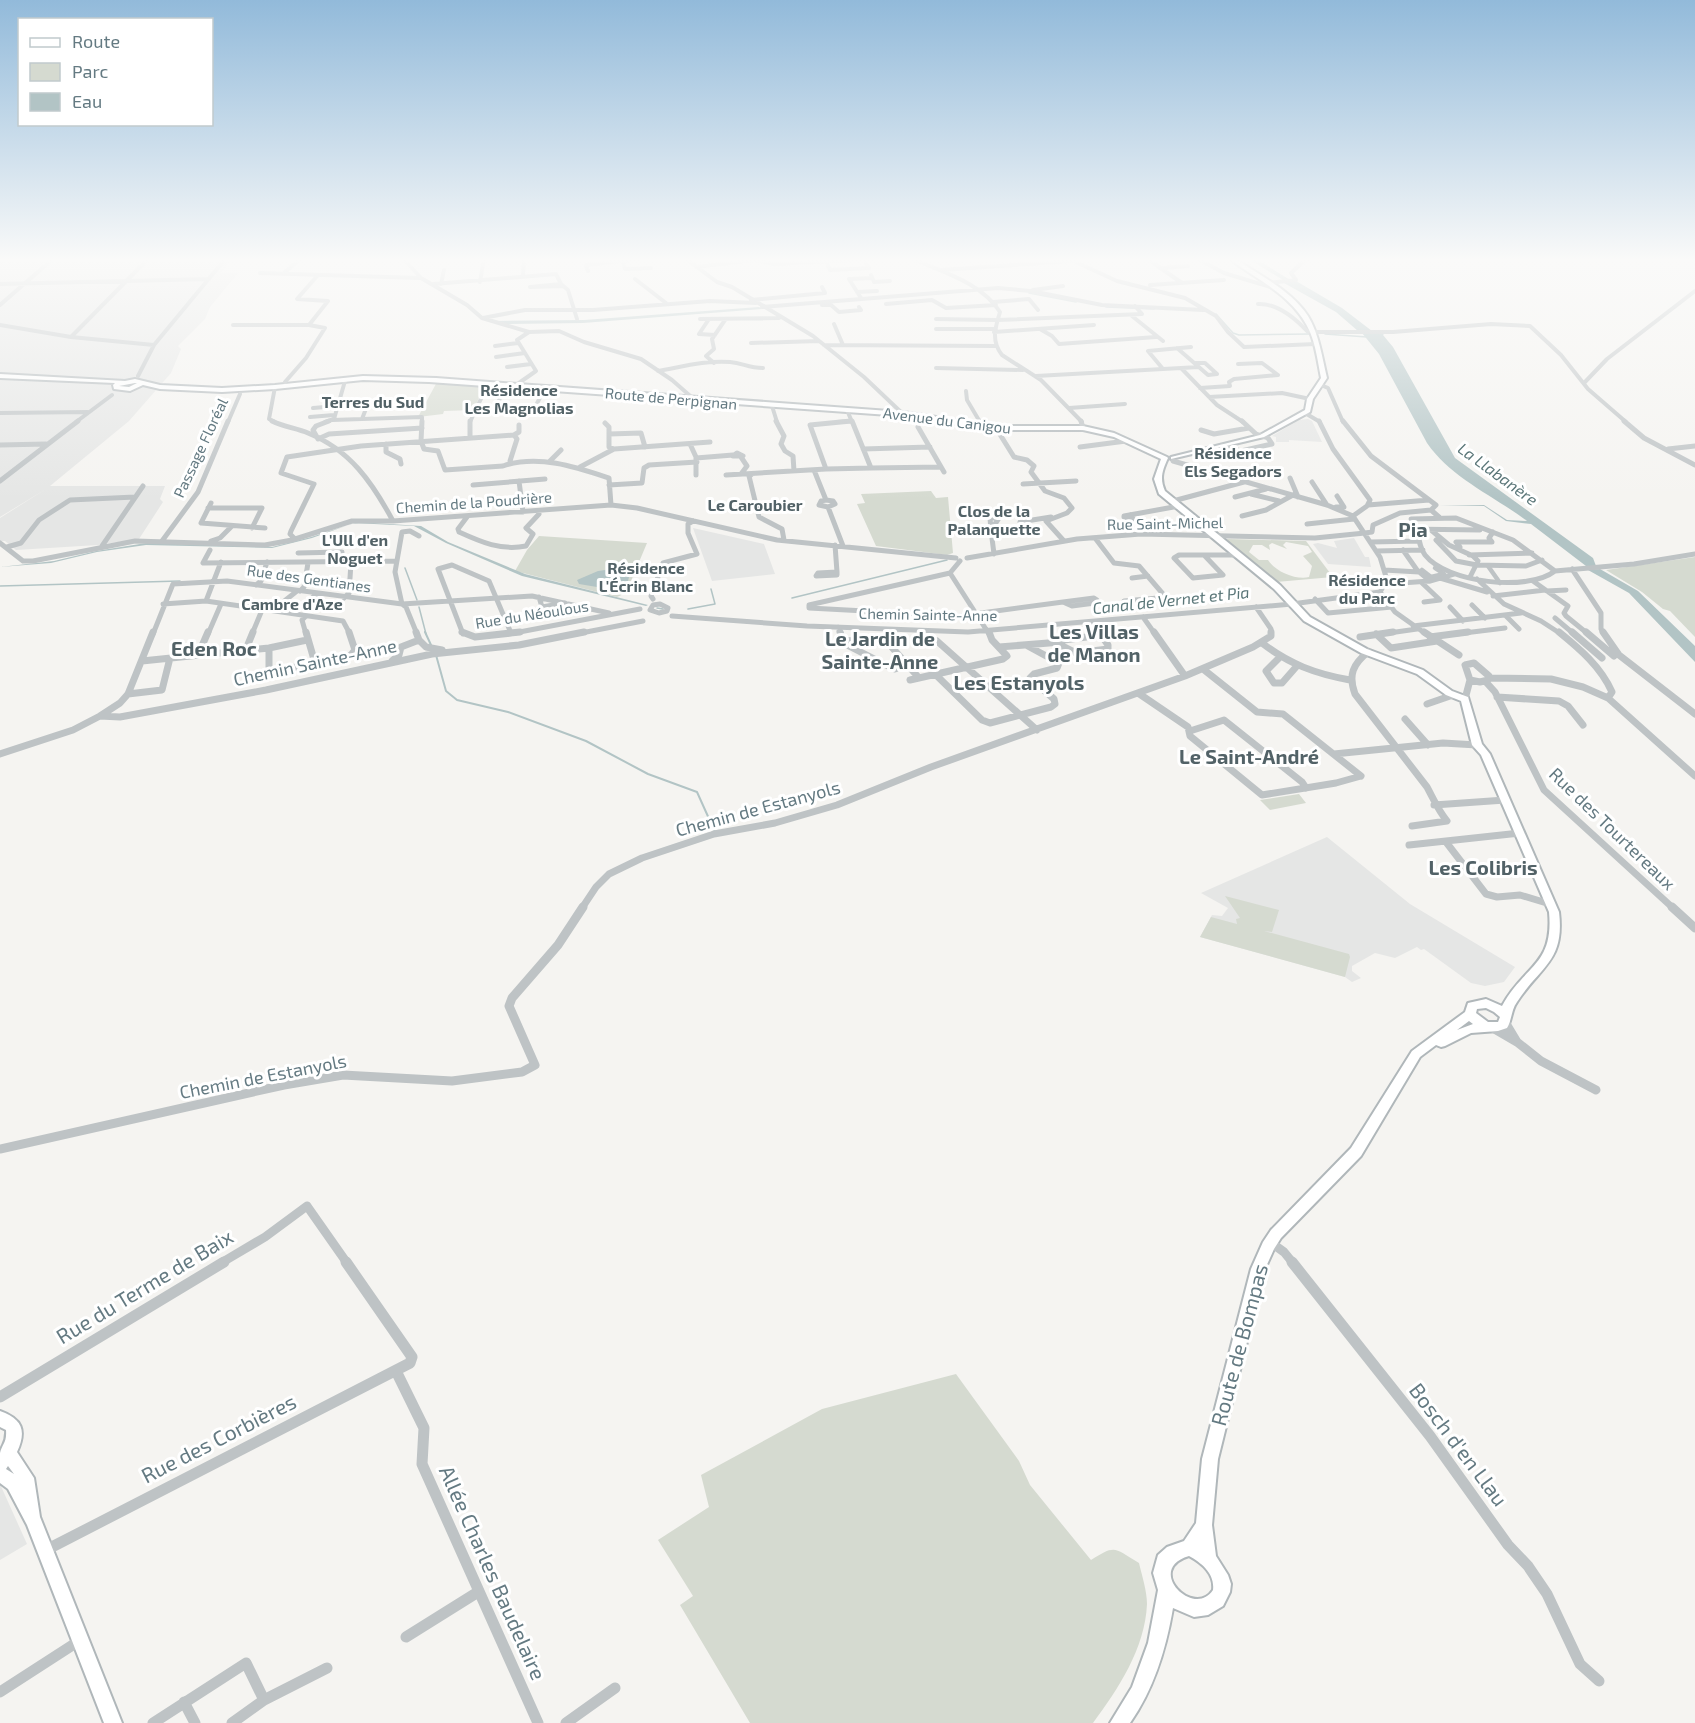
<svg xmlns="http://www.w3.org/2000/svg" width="1695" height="1723" viewBox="0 0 1695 1723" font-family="'Exo 2',sans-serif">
	<rect width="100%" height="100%" fill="#f5f4f1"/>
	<path fill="#e5e6e5" d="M0,258H233L221,273H238L210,307L205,319L178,346L181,349L171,373L129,421L50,486H165L160,499L163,502L139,539L98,545L16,550L5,541H0V518L46,489L0,517Z
		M1308,419L1312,421L1322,442L1289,440V442H1276V437L1272,436L1299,420Z
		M693,528L764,544L775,574L712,581Z
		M1354,538L1365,557H1369L1371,567L1328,564L1313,544L1318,543L1337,548L1334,541Z
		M1327,837L1410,904L1515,967L1504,982L1485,986L1471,983L1424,949L1421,950L1417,947L1395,958L1375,953L1352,966V971L1361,978L1352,982L1345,977L1200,937L1212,915L1222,916L1228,908L1201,893Z
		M0,1484L27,1544L0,1560Z"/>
	<path fill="#d5dad0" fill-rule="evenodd" d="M437,382L484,385L474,410L444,411L443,414L418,417Z
		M931,491L936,498L948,497L953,553L947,555L876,546L857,504L865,503L861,494Z
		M539,536L647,543L626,593L617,597L515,571L527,550Z
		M1228,539L1306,541L1333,577L1276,582L1226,540ZM1286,542L1308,546L1312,552L1303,556L1312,566L1309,577C1296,580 1276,572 1268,560H1259L1249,552L1253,545H1262L1270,550L1269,545L1272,543L1287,549L1283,545Z
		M1695,557V637L1670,611L1663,609L1642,592L1606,570Z
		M1299,794L1306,803L1270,810L1260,800Z
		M1225,896L1279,910L1272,932L1264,931L1349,954L1350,957L1345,977L1200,937L1211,917L1237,924L1236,919L1240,918Z
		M956,1374L1019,1461L1030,1485L1091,1560C1116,1544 1114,1548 1139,1563C1142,1576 1147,1591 1147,1604C1145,1649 1118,1689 1093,1723H750L680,1605L693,1596L658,1540L709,1507L701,1475L822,1409Z"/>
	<path fill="#b2c4c5" d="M1296,281L1342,308L1372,331H1358L1336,312L1284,283Z
		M759,307L762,309L583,323L503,324L494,321L584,320Z
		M1362,333H1385L1383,335L1393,347L1455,458L1593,558L1596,566H1586L1531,524L1506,521L1484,506H1439L1484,505L1507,520L1527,521C1494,496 1451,478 1427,443L1379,354Z
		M358,522L421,526L448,542L525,574L648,605L646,606L522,576L446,543L414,526L354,523L312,538L272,548L146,545L97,552L51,563L0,567L54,561L96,551L146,543L272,547L311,537Z
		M612,569H631L628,581L615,590L579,584L577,580L598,571Z
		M1600,569L1638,591L1695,646V662L1629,593L1588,570Z"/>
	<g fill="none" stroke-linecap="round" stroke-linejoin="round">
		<path stroke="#b2c4c5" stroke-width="1.5" d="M1029,293L1076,302
			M1106,307L1154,309
			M1216,314L1233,333L1239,335L1310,334
			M1325,334L1367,337
			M405,568L417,600
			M0,586L180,581
			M792,598L947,560
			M419,607L426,634
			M657,608L663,609
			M688,609L715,604L711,589"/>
		<path stroke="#b2c4c5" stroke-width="2" d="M425,632L431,645
			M436,655L446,691L457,700L508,712L586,741L648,774L697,792L715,832"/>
		<path fill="#b2c4c5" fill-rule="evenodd" d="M1247,258H1255L1303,288L1298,289Z"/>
		<g stroke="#b0b7ba" stroke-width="4">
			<path id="secondary" d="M1228,258H1234C1259,275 1291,290 1308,316C1319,334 1322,357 1327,378L1313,399L1310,412L1264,437L1171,459V457L1260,435L1305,410L1307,399L1321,378C1318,363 1316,346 1310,332C1294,295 1258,281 1228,258Z
				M0,374L125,381L135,379L160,385L222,388L275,385L363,376L436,378L903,412L996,426H1083L1114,433L1167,457L1168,458C1163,469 1159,478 1165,491L1280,585L1310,617L1367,649L1423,670L1452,691L1468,697L1482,744L1490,754L1559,912C1565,962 1540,966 1517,1002C1511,1010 1512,1020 1507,1028L1498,1031L1471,1033L1445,1046L1441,1047L1436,1045L1420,1057L1361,1156L1281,1238L1274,1249L1265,1269L1218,1459L1212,1525L1216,1556L1228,1575L1231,1584L1230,1592L1223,1606L1208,1615L1194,1617L1173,1608C1166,1649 1154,1689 1130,1723H1110L1132,1687L1148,1643L1158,1590L1153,1573L1158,1555L1167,1547L1184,1541L1196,1523L1202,1459L1251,1269L1263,1242L1271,1230L1351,1148L1412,1051L1465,1012L1468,1003L1486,999L1502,1006C1524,965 1554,966 1549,912L1481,755L1472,745L1461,701L1446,695L1417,674L1361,653L1304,621L1274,589L1159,494L1154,479L1161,459L1114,437L1083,430H996L903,416L429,382L363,380L275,389L222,392L160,389L143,385L130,391L114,389L113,385L115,383L0,378ZM135,383H137L129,387L119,386ZM1486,1008L1494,1012L1500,1017L1498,1022H1488L1476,1013L1477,1009ZM1469,1021L1473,1024L1457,1030ZM1189,1556C1202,1563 1215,1574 1213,1590C1194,1619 1144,1569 1189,1556Z
				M0,1411C22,1419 27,1430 17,1452L34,1478L40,1517L122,1723H104L27,1525L8,1489L0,1483C0,1474 0,1463 0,1453C2,1444 7,1443 6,1430L0,1427ZM8,1466L14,1474L6,1469Z"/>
		</g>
		<path stroke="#bec3c5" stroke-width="4.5" d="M1488,566L1500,583
			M1422,570L1431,577L1444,574L1435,568"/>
		<path stroke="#bec3c5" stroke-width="4" d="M403,258L421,278L467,305L482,318L529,332L559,331L584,342L641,359L672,380L696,401
			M685,258L717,282L732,287L813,336L864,377L903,414
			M911,258C942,272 981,282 1000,312C995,328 991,341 1002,355L1041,380L1082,422
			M1067,258L1117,281L1185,298L1216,316L1228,332L1244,347L1315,344
			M1146,258L1182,283
			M1196,258L1224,273L1277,289
			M826,261L830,270L869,268L864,260
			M623,262L625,269L651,268
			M696,267L754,260L774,264L891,258
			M1163,268L1188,266
			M941,270L1071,261
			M588,271L586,265L647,258
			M260,273L420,278
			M284,273L301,258
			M523,275L524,259
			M871,275L874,282L890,281
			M635,279L666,303
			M480,282L484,258
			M1267,283L1296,280L1291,273L1306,259L1324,258
			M0,284L209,279
			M433,284L556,274L561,284L568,290L577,319
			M441,284L444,270
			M561,284L530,287L563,286
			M1150,285L1224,280
			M1033,290L1063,286
			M857,292L877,291
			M861,298L849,279L872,278
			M751,300L825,293L822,287
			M993,302L1029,299L1038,310
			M886,304L932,300L946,308L996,305
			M1258,304C1277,303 1295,318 1308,332
			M0,305L54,258
			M822,305H831L839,312L861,310L859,307
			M762,307L998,288L1031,291L1102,305L1203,310
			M1132,316L1163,341
			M483,318L525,310H593L710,301L756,303
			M700,319L779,318
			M709,319L699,334L715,335
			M936,319L997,320L1142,314L1135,306
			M834,324L843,345
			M0,325L71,337L154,345
			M233,325H309
			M936,329H994
			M1040,329L1052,336L1059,344L1156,337
			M994,332L1094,325
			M1313,332H1393L1491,324L1530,326L1561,355L1588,389L1626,422
			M71,337L149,258
			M751,343L819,341
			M824,345L995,346
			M495,346L518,343
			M1177,348L1208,375L1217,374L1205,363H1196
			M496,357L525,353
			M714,363L706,356L714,349L712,339L725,320
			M507,367L531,364
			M1199,367L1181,368L1217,405L1243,422
			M936,368L1023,370
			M1181,368L1163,369L1148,351L1191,347
			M658,371C681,367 706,360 730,362C743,363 748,368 763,368
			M138,376L154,345L226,258
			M1036,376L1163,369
			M285,382L306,358L325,328L309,325L328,301L297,299L318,275
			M1585,382L1607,359L1695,291
			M506,385L496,407L507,411L534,409L543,392L549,388
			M516,385L536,371L517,340L529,332
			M1321,385L1328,388L1343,422
			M275,387L269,419L275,422
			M1200,388L1230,386L1229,382L1234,379L1278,375L1262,363L1238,364
			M966,391L967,400L980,422
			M1209,397L1282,393L1310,399
			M772,406L777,422
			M313,408L337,406
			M1069,408L1125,404
			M847,410L852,422
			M0,413L88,412
			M1305,413L1320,422
			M310,417L334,415
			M362,419L367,406
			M332,420L422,417V422
			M76,422L112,395
			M228,422L240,394
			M325,422L334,419L345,381
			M470,422L488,384
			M837,422L851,421"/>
		<path stroke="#bec3c5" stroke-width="5" d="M272,421C284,427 296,428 308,433C350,450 372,482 393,521
			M329,421L316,426L313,430L318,439L329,434L422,428
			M422,421L421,441L424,449L438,451L445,470L503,466C538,454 576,467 609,478L611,505
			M776,421L784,436L781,444L785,451L793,456L794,471
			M851,421L810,425L826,469L871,468L852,421
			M979,421L983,427
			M1081,421L1083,428
			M1319,421L1333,449L1370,500L1367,506L1353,516L1380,557L1387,580L1380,592
			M1343,421L1371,456L1436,505L1431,510L1439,517
			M1624,421L1644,438L1695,465
			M918,427L944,472
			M996,428L1014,457L1027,460L1034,466L1031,472L1045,491L1064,498L1072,508L1067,513L1046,521L1064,541
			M1201,430L1214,434L1249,428
			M609,434L641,433L645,447
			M514,435L519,432V425
			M470,437V421
			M386,444V452L400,459L401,464
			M690,444L696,457V475
			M0,445L46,444
			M1222,446L1241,451L1272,444L1268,438L1256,434L1242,421
			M1080,447L1126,441
			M614,449L710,442
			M863,449L930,447
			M1668,449L1695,446
			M737,453L743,456H733Z
			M741,457L747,466L741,474
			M696,458L733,455
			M1173,461L1327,505L1353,516
			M549,462L561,450
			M580,467L614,449L609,447V427L605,423
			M871,468L941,467
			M814,470L826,500
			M726,475L826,469
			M751,475L749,476L759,517L782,529L784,540
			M1290,478L1298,497
			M0,481L78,421
			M519,481L523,512
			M1312,482L1327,505
			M1023,484L1076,481
			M473,485L545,479
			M609,485L642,483L644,468L649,465L697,462
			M1251,494L1279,501
			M1235,497L1266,489
			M826,500L833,501L835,504L828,507L819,505L821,501Z
			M1173,501L1244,482
			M211,503L201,523L265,528
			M1368,505L1429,500
			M828,507L843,546
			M1336,507H1344L1337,496
			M208,508H262L252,528
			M1130,515L1134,520H1127L1124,517V516L1179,506
			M1242,516L1266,510L1293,495
			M467,517L458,529L459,532C481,542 501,551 526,546L533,534L526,528L539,514
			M990,518H999L991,530Z
			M1411,519L1456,518L1513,540L1555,571
			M1020,522L1051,517
			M1307,524L1354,519
			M1401,524H1407
			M1406,529L1480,530
			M991,530L994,554
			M1422,530L1418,533C1419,541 1420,548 1425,555C1447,583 1528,592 1555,571L1634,564L1695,554
			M1431,530L1449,545L1473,556L1478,561L1470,577
			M419,536L410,531L402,532L395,572L402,604L532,596L609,613
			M1095,538L1114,563L1139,566L1163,594L1158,598L1124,601
			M295,539L290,534L291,531L314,484L281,473L287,457L361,446L514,435L517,439L510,461L512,463
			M1436,540L1456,561L1477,565
			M162,541L198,492L228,421
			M211,541L220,538L231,527
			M1371,542L1418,541
			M0,543L23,561H33L135,541L265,545L292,540L352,521H393L611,505L637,508L777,540L956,558
			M835,545L837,572
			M102,546L143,486
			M7,547L21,543L39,520L70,500L135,497
			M1458,548L1460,547L1456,542H1492L1489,538L1493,532
			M210,550L203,563L395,561
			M1403,550L1417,570L1430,581
			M1376,551L1423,550
			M298,553L342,552L338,562
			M1179,555H1204L1223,575L1193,578L1174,558Z
			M1204,555H1239
			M1469,555L1532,553
			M967,558L1077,539L1141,534L1315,538L1365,533L1372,532L1373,525L1400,513L1431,510
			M960,561L950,573L989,634
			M1476,565L1526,566L1542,560
			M1572,569L1601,613V629L1604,634
			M1384,570L1419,572
			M837,572V575L816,576L818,573Z
			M950,573L809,605V608L959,616L1063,602
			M1132,578L1148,576
			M1440,578L1487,592
			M1477,579L1504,604L1541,621L1561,634
			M1533,581L1568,606L1564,613L1566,616L1588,634
			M1421,582L1440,600L1424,602
			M1387,584L1430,581L1454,574
			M256,585L261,581L267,562
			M300,591L304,587L308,563
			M1547,591L1566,590
			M1380,592L1395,612L1426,634
			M1493,596L1545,590
			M539,597L542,607L565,603
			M344,598L349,593L351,563
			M1094,598L1097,600L1095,603L1072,606L1063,602Z
			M653,599L651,596L663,563L697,554L688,533V524L693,521
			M1315,599L1328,613L1392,607
			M206,601L221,562
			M163,604L206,601L343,621L350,634
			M660,604L668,608L667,611L659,613L650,610L653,605Z
			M1472,605L1485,618
			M1256,607L1271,629V634
			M1450,607L1463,621
			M273,610L297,591
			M293,613L317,594
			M306,616L302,620L306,634
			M672,616L807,626L968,632L1292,604L1380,592
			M1506,616L1519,629
			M1143,617L1155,634
			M1555,618L1574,634
			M1092,622L1100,634
			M1413,626L1521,613
			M838,627L841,634
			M153,634L173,584L227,581L402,604L406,607L417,634
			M208,634L221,604
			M252,634L262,610
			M463,634L438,569L452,565L489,581L511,633
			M509,634L640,609
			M576,634L643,621
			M1382,634L1417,629
			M1456,634L1505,628"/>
		<path stroke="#bec3c5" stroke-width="7" d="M306,632L315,663
			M416,632L419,640
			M462,632L475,637L520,632
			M840,632L845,644L890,667L895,669L908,665
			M1099,632L1108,645V649L1076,653L1062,646L1061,642L1064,640L1101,635
			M1154,632L1185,676
			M1424,632L1459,655
			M1559,632C1580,649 1601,667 1612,692L1608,698
			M1572,632L1602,658
			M1586,632L1614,656
			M1603,632L1619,655L1695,714
			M1376,634L1391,648L1437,641
			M1360,637L1393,632
			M1430,637L1468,632
			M842,640L889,644L919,678
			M937,641L1037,730
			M1262,643C1289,664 1316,674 1350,680
			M999,647L1061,642
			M269,648V670L273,672L351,655L355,650L349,632
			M246,649L253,632
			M1368,652C1353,664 1348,675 1355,694L1427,787C1434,800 1438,810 1447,821L1412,826
			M198,655L208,632
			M1280,657L1266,671L1274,683H1282L1296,667
			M142,661L269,648L307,640
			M392,661L399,655L401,647L419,640L426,647L442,650
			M1474,663L1489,676L1488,680L1480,682L1470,680L1465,665Z
			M1203,669L1257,712L1283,714L1361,776
			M935,674L982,720L990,723L1051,707L1055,704L1054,699L1030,678L1034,674L1057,668L1059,663L1026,645
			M1489,678L1551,679L1583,687L1608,698L1695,776
			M910,680L1003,659L1007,656L992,640L989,632
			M1485,681L1495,692L1544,790L1673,908
			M1138,693L1188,727L1190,736L1262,795L1336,783L1361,776
			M128,694L162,690L170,658
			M1497,697L1559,701L1568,706L1583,725
			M1465,699L1470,680
			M1427,704L1453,695
			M100,716L120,703L128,694L153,632
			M1405,719L1428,745
			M1190,731L1224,720L1302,782L1306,788
			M0,754L73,730L100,716L120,717L266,690L432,654L519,645L584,632
			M1334,754L1443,743L1477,745
			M1434,805L1505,800
			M1446,842L1486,894L1497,897L1520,895L1550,904
			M1409,845L1520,833
			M582,908L596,887L609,874L642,858L714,834L775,823L837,805L931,767L1185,676L1253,647L1271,636V632"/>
		<path stroke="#bec3c5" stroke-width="9" d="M1672,907L1695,928
			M1493,1028L1517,1042L1505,1022
			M1517,1042L1541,1061L1596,1090
			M0,1149L284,1085L343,1075L452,1081L522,1072L535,1065L509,1006L512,998L558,945L583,907
			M1270,1242L1284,1252L1293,1263
			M221,1263L265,1237L307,1206L347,1263"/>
		<path stroke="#bec3c5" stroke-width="11" d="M1292,1262L1430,1436L1508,1545L1528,1566L1547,1594L1580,1664L1599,1681
			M396,1371L424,1428L422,1464L538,1723
			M0,1397L224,1262
			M46,1550L410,1363L412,1357L346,1262
			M406,1637L478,1592
			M0,1692L82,1639
			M184,1702L195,1723
			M153,1723L246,1663L264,1700
			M232,1723L264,1700L327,1668
			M566,1723L615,1688"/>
		<use href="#secondary" fill="#fff" fill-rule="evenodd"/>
	</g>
	<linearGradient id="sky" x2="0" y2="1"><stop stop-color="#92bada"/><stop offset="0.52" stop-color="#fafaf9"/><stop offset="1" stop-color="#fafaf9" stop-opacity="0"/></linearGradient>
	<rect width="1695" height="500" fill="url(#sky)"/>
	<g text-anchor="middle" stroke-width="6" stroke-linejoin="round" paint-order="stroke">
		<g font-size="15" fill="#647a82" stroke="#fff">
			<text transform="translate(671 399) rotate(5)" y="5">Route de Perpignan</text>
			<text transform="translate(947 421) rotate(7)" y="5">Avenue du Canigou</text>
			<text transform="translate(201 448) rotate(-65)" y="5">Passage Floréal</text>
			<text transform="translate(474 503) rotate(-4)" y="5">Chemin de la Poudrière</text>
			<text transform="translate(1165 524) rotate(-1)" y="5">Rue Saint-Michel</text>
			<text transform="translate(309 579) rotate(8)" y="5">Rue des Gentianes</text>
			<text transform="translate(532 615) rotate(-9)" y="5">Rue du Néoulous</text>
			<text transform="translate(928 615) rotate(1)" y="5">Chemin Sainte-Anne</text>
		</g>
		<g font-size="16" font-weight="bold" fill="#526267" stroke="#fff">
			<text x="519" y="396">Résidence<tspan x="519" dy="18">Les Magnolias</tspan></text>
			<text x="373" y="408">Terres du Sud</text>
			<text x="1233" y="459">Résidence<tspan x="1233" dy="18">Els Segadors</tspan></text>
			<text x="755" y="511">Le Caroubier</text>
			<text x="994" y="517">Clos de la<tspan x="994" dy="18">Palanquette</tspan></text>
			<text x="355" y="546">L'Ull d'en<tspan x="355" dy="18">Noguet</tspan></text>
			<text x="646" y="574">Résidence<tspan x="646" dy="18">L'Écrin Blanc</tspan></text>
			<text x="1367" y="586">Résidence<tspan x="1367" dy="18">du Parc</tspan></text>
			<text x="292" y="610">Cambre d'Aze</text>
		</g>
		<g font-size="16" font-style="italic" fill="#5a7678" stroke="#fff">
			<text transform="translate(1498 474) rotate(36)" y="6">La Llabanère</text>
			<text transform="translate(1171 600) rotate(-6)" y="6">Canal de Vernet et Pia</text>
		</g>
		<g font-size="18" fill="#647a82" stroke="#fff">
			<text transform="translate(315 663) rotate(-12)" y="6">Chemin Sainte-Anne</text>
			<text transform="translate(758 809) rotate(-15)" y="6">Chemin de Estanyols</text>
			<text transform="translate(1612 829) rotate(44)" y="6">Rue des Tourtereaux</text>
			<text transform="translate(263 1077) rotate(-11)" y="6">Chemin de Estanyols</text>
		</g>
		<g font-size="20" font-weight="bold" fill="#526267" stroke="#fff">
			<text x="1413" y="537">Pia</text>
		</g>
		<g font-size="20" font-weight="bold" fill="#526267" stroke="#fff">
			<text x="1094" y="639">Les Villas<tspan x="1094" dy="23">de Manon</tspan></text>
			<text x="880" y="646">Le Jardin de<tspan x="880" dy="23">Sainte-Anne</tspan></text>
			<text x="214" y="656">Eden Roc</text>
			<text x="1019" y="690">Les Estanyols</text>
			<text x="1249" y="764">Le Saint-André</text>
			<text x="1483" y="875">Les Colibris</text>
		</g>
		<g font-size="21" fill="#647a82" stroke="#fff">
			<text transform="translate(145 1287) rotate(-31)" y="7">Rue du Terme de Baix</text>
			<text transform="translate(1240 1345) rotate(-75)" y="7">Route de Bompas</text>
			<text transform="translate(219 1439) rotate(-27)" y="7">Rue des Corbières</text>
			<text transform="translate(1458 1445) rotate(53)" y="7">Bosch d'en Llau</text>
			<text transform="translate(492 1573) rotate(66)" y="7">Allée Charles Baudelaire</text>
		</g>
	</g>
	<rect x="18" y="18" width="195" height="108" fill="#ffffff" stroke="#c1cacd" stroke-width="1.5"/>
	<rect x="30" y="38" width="30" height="9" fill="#ffffff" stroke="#c1cacd" stroke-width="1.5"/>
	<text x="72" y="48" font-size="18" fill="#647a82">Route</text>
	<rect x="30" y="63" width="30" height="18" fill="#d5dad0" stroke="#c1cacd" stroke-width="1.5"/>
	<text x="72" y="78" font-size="18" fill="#647a82">Parc</text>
	<rect x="30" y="93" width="30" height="18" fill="#b2c4c5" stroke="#c1cacd" stroke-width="1.5"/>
	<text x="72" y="108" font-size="18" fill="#647a82">Eau</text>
</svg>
